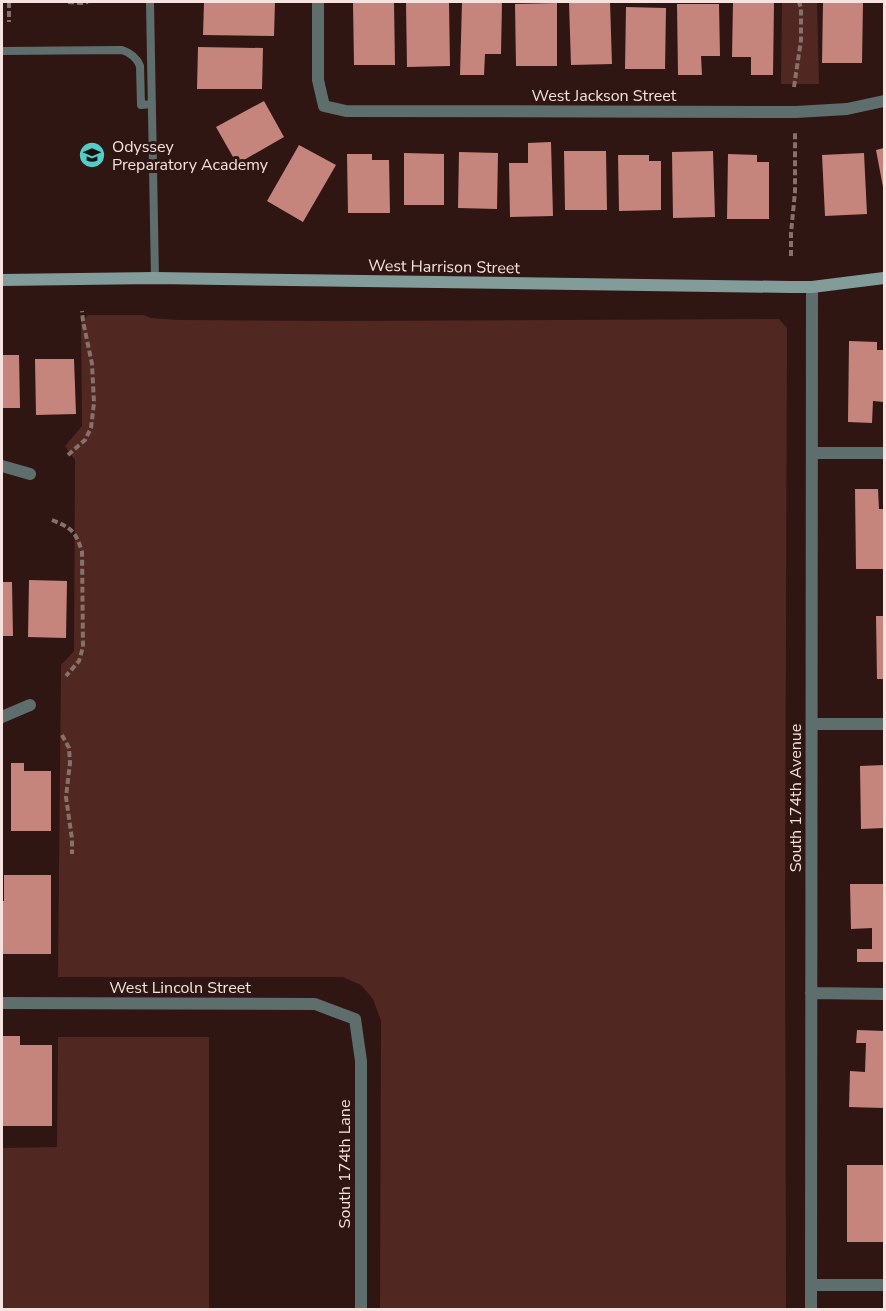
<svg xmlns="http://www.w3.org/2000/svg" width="886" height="1311" viewBox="0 0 886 1311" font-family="'Nunito Sans',sans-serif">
	<rect width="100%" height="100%" fill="#2f1612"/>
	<path fill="#512721" d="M782,2H817L819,84H781Z
		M88,315H143L151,318L180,320L333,321L779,319L787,328L785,896L786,1309H380L381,1021L373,999L361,985L343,977H58L61,665L74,651L75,460L65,446L82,426L81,322Z
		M58,1037H209V1309H2V1148L57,1147Z"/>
	<path fill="#c5857c" d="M204,2H275L274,36L203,35Z
		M353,2H394L395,65H354Z
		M462,2H502L501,54H485L484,75H460Z
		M569,2H610L612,64L571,65Z
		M733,2H774L773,75H751V57H732Z
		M823,2H863L862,63H822Z
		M406,3H449L450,66L407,67Z
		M557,3V66H516L515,4Z
		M677,4H719L720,56H701L702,75H678Z
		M626,7L666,8L665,69H625Z
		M198,47L263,48L262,89H197Z
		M264,101L284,137L237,164L216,127Z
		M551,142L553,216L510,217L509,163H528V143Z
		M299,145L336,165L303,222L267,201Z
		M884,148V187H883L876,150Z
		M564,151H606L607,210H565Z
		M713,151L715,217L673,218L672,152Z
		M459,152L498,153L497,209L458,208Z
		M404,153L444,154V205H404Z
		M864,153L867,214L825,216L822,155Z
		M347,154H372V160H389L390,213H348Z
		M728,154L757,155V162H769V219H727Z
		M618,155H649V161H661V210L619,211Z
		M849,341L877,342V350H884V402L873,401L872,423L848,422Z
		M2,355H19L20,408H2Z
		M35,359H74L76,414L36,415Z
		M855,489H878L879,509H884V569H856Z
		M29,580L67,581L66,638L28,637Z
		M2,582H12L13,636H2Z
		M876,616H884V679H877Z
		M11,763H24V771H51V831H11Z
		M884,765V828L861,829L860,766Z
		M4,875H51V954H2V901H4Z
		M850,884H884V962H857V949H872V928L851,929Z
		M857,1030L884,1031V1108L849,1107L850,1071L865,1072L866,1043H856Z
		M2,1036H20V1045H52V1126H2Z
		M847,1165H884V1242H847Z"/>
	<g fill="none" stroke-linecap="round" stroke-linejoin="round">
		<path stroke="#87716d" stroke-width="4" stroke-dasharray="6 3" stroke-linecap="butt" d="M9,2V22
			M68,2L82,3L88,2
			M794,87L801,40V8L799,2
			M791,256V233L795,192V131
			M68,455L85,440L91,428L94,403L92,364L83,321L82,311
			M52,520C72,528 76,532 82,552L83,647L79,661L66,676
			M62,735L69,748L70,763L66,797L72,839V854"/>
		<path stroke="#5e6e6d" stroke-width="8" d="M150,2L155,278
			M2,51L122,50C131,53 137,58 140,66L141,105L152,104"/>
		<path stroke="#5e6e6d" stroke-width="12" d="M318,2V80L324,106L346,111L796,112L847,109L884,101
			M812,453H884
			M2,466L30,474
			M2,717L30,705
			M812,724H884
			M811,993L884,994
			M2,1003L315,1004L355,1019L361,1061V1310
			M811,1285H884
			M811,1310L812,287"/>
		<path stroke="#829c9a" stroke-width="12" d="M2,280L155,278L790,287H812L884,278"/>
	</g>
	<defs>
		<g id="school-disc" transform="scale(1.35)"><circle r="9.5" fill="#54cdc8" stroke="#2f1612"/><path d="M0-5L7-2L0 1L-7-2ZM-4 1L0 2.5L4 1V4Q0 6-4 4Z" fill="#111"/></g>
	</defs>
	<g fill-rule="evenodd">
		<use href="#school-disc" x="92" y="155"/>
	</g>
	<g text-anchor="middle" stroke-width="6" stroke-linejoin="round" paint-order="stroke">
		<g font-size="16" fill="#f6e3e0" stroke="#2f1612">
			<text x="604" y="101">West Jackson Street</text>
			<text transform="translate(444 266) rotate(1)" y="6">West Harrison Street</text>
			<text transform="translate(795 798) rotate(-90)" y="6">South 174th Avenue</text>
			<text x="180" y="993">West Lincoln Street</text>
			<text transform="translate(344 1164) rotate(-90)" y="6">South 174th Lane</text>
		</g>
		<g font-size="16" fill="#f6e3e0" stroke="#2f1612" text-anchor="start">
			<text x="112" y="152">Odyssey<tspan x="112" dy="18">Preparatory Academy</tspan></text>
		</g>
	</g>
	<rect width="886" height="1311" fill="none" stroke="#f6e3e0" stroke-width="6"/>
</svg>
